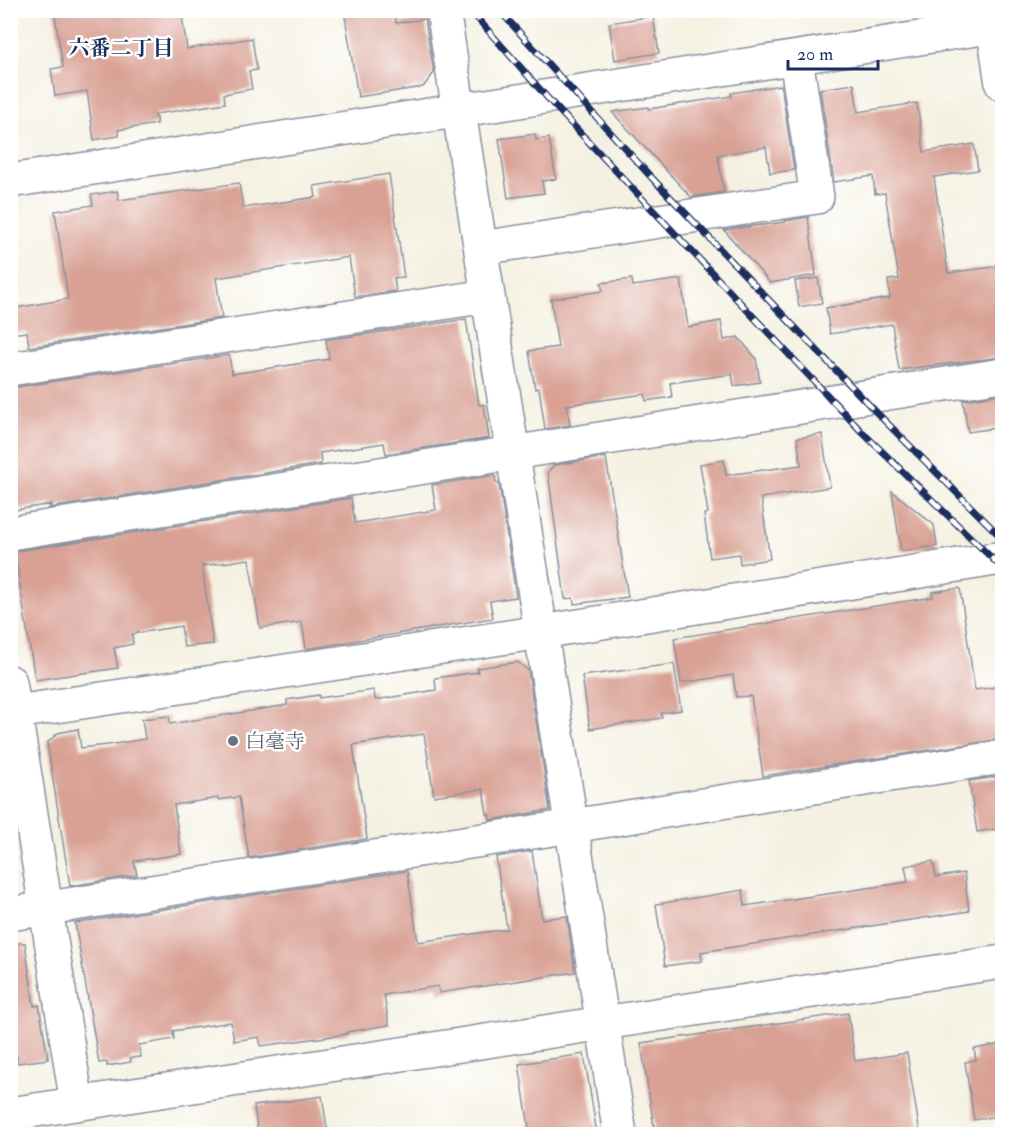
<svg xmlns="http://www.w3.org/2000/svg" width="1013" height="1145" viewBox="0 0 1013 1145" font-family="'IM FELL Double Pica','Noto Serif JP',serif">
	<rect width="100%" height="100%" fill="#fff"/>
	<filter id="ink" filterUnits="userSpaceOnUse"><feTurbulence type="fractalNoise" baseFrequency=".0167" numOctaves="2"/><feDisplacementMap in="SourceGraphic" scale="12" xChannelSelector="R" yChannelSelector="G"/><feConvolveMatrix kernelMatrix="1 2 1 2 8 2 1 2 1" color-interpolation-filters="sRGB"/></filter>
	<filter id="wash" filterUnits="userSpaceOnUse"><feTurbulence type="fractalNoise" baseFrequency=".008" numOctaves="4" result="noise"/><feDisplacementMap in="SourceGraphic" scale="24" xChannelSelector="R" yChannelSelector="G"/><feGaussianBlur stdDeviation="1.35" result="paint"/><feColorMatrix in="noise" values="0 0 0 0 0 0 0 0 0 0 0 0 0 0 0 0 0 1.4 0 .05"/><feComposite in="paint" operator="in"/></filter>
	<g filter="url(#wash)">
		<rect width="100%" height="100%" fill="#f5f1e2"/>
		<g id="blocks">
			<path fill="#d9a194" d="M54,10H181L187,49L252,38L257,70L249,71L252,89L224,94L225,103L155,114L157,124L118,130L119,136L94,140L87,91L55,96L51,69L63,67Z
				M344,10H394L396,23L425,19L434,73L423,87L358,97Z
				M653,16L659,53L615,60L609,23Z
				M854,84L858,112L917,103L924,152L974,144L978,170L934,177L948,273L1000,266L1002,285V357L899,370L892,324L830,334L826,308L890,298L888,280L899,279L885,193L875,194L873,176L834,182L820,89Z
				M781,85L794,170L770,173L766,147L718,155L724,192L691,197L612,112L648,107V109L732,96L731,93Z
				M535,134L536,140L549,138L556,179L542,181L544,193L508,198L499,139Z
				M389,174L404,277L394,278L396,291L355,297L349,257L216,278L222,318L29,347L27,332L10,334V309L68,299L55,211L93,205L91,195L117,191L119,200L239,183L243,208L316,197L314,186Z
				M808,217L816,275L770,283L724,230L785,222V221Z
				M818,278L822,303L799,307L795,281Z
				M632,279L633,286L681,279L688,327L721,321L724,340L738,337L756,358L760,382L734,386L732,374L670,383L672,397L646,401L645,394L567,405L570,425L545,429L539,388L535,389L529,351L558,347L551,299L603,291L601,283Z
				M466,319L479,405H484L489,438L386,454L384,443L320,453L321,464L49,508L52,504L15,510L10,479V388L229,355L232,374L329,359L326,340Z
				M1002,394V427L968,432L963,400Z
				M822,434L830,487L761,498L770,559L740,564L739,554L710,558L704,514L708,513L700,464L724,460L726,475L801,465L797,438Z
				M606,457L628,597L574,604L573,598L565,599L548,472L554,465Z
				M495,475L496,483H499L516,597L490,601L493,618L306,649L302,622L260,628L249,559L202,566L213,644L184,647L181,626L132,634L133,644L114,648L118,668L35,680L15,554L17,551L351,498L355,523L436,510L432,485Z
				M892,491L934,525L937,546L901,551Z
				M960,588L975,690L1002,686V739L763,776L751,696L736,697L733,675L681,683L674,638L933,597L932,592Z
				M517,662L528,670L550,810L490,820L489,814H487L483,789L434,796L424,734L353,745L367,839L249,858L239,797L219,800L218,798L174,805L181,854L134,861L137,875L70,886L47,743L58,733L78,729L81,748L108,745L145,739L142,719L169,716L170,724L287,705V700L319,695V698L374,690L375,700L436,690L435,678L478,672L477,668Z
				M674,664L681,710L661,713L662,718L590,729L582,676Z
				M1002,776V828L977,832L969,781Z
				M532,851L542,919L567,916L575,972L439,993L438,986L384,995L389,1025L347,1032V1034L261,1046L259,1037L234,1041L231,1022L173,1031L174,1039L139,1045L141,1057L130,1058L131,1062L107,1066V1062L99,1063L75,923L407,871L418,942L507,929L496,857Z
				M933,861L936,877L964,873L969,911L701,952L702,961L665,966L656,904L743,890L745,906L908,882L905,866Z
				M25,943L34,1006L39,1005L48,1059L18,1063L17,1056L10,1058V944Z
				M848,1013L855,1061L907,1053L920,1134H655L641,1043Z
				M1002,1044V1115L974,1120L965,1062L976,1060L974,1049Z
				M584,1054L597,1134H530L519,1064Z
				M322,1096L328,1134H258L254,1106Z"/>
		</g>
	</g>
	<g filter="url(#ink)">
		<use href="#blocks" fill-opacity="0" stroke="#8890a0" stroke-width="1.5"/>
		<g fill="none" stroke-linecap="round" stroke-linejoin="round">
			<g stroke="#8890a0" stroke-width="36">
				<path id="minor" d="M443,10L620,1134
					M991,10L1002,84
					M10,181L1002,25
					M481,248L817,197L796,58
					M10,369L488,296
					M10,533L1002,375
					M10,682L77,1104
					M10,713L541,632L1002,558
					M10,914L572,826L1002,757
					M10,1114L1002,962"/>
			</g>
			<use href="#minor" stroke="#fff" stroke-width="33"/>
			<g stroke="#1b2f5e" stroke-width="7">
				<path id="rail" d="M470,10L552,103L862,432L1002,568
					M499,10L651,177L877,413L1002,538"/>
			</g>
			<use href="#rail" stroke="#fff" stroke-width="4.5" stroke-dasharray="14" stroke-linecap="butt"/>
		</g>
	</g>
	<circle fill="#6b7280" stroke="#fff" stroke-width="2" cx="233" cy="741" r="6"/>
	<g text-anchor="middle" stroke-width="5" stroke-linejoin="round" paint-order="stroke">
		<g font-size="20" fill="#5b616d" stroke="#fff" text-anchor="start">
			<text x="245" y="748">白毫寺</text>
		</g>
		<g font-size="21" font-weight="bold" fill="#1b2f5e" stroke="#fff">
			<text x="121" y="55">六番二丁目</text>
		</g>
	</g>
	<rect width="1013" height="1145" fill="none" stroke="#fff" stroke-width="36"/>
	<path d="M788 60v9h90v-9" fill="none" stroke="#1b2f5e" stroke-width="3"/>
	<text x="797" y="60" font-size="18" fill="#1b2f5e" stroke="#ffffff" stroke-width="4.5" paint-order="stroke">20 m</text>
</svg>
